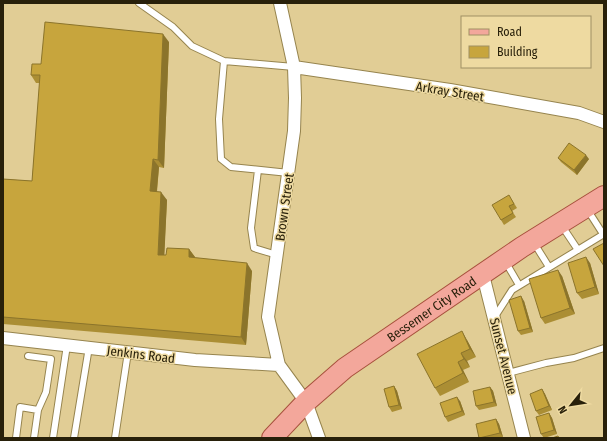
<svg xmlns="http://www.w3.org/2000/svg" width="607" height="441" viewBox="0 0 607 441" font-family="'Fira Sans Condensed',sans-serif">
	<rect width="100%" height="100%" fill="#e1cd95"/>
	<g fill="none" stroke-linecap="round" stroke-linejoin="round">
		<g stroke="#96844e" stroke-width="8">
			<path id="lane" d="M139,3L173,27L192,46L224,61L294,67
				M224,61L219,119L221,159L231,167L289,173
				M258,170L251,228L254,248L277,255
				M587,209L603,234
				M562,226L578,250
				M534,243L549,267
				M505,261L519,285
				M494,318L512,290L604,234
				M28,356L51,359L46,392L38,410L34,438
				M508,373L546,363L574,358L604,348
				M16,438L20,407L38,410
				M53,438L67,345
				M74,438L89,347
				M115,438L128,352"/>
		</g>
		<g stroke="#96844e" stroke-width="14">
			<path id="street" d="M280,3L294,67L295,98L294,131L268,317L279,365L306,402L319,438
				M294,67L450,90L579,113L604,122
				M483,275L524,438
				M3,338L195,360L279,365"/>
		</g>
		<g stroke="#a7513d" stroke-width="22">
			<g id="primary">
				<path id="s1" d="M272,438L306,402L345,368L522,247L604,196"/>
			</g>
		</g>
		<use href="#lane" stroke="#fff" stroke-width="6"/>
		<use href="#street" stroke="#fff" stroke-width="12"/>
		<use href="#primary" stroke="#f3a79b" stroke-width="20"/>
	</g>
	<path fill="#ab8e34" d="M169,42L164,168L159,167L157,192L167,200L164,255H166L189,249L195,257V258L252,271L246,345L3,324V179L32,181L40,83H36L31,75L41,64Z
		M558,158L589,159L577,175L561,162Z
		M512,200L517,208L512,211L516,217L504,225L501,220Z
		M590,263L599,294L582,299L577,293Z
		M562,276L575,314L545,324L541,318Z
		M524,301L533,332L521,335L518,331Z
		M467,340L476,357L467,361L470,367L463,370L469,382L440,396L435,388Z
		M394,386L397,391L402,409L392,412L389,407Z
		M490,387L493,391L497,406L479,410L476,406Z
		M542,389L545,394L552,410L539,415L536,411Z
		M460,401L465,415L448,422L445,417Z
		M549,413L552,418L557,434L544,438L541,434Z
		M496,419L499,424L503,437L499,438H479Z"/>
	<path fill="#8b742b" d="M163,34L169,42L164,168L158,160Z
		M586,155L589,159L577,175L574,170Z
		M153,159L159,167L156,199L150,191Z
		M161,192L167,200L164,263L158,255Z
		M189,249L195,257V266L189,257Z
		M586,257L590,263L599,294L595,287Z
		M247,263L252,271L246,345L241,337Z
		M558,270L562,276L575,314L570,308Z
		M521,296L524,301L533,332L530,328Z
		M462,331L467,340L476,357L470,349Z
		M461,353L467,361L470,367L464,359Z
		M458,362L463,370L469,382L463,373Z
		M394,386L397,391L402,409L399,405Z
		M490,387L493,391L497,406L494,402Z
		M542,389L545,394L552,410L549,406Z
		M457,397L460,401L465,415L462,411Z
		M549,413L552,418L557,434L554,430Z
		M496,419L499,424L503,437L500,433Z"/>
	<path fill="#c7a53d" stroke="#8b742b" d="M45,22L163,34L158,160L153,159L150,191L161,192L158,255H166L167,248L189,249V257L247,263L241,337L3,317V179L32,181L40,75H31L32,64H41Z
		M569,143L586,155L574,170L558,158Z
		M509,195L514,204L509,206L513,213L501,220L492,205Z
		M604,243V266L593,249Z
		M586,257L595,287L577,293L568,263Z
		M558,270L570,308L541,318L529,279Z
		M521,296L530,328L518,331L509,300Z
		M462,331L470,349L461,353L464,359L458,362L463,373L435,388L417,354Z
		M394,386L399,405L389,407L384,389Z
		M490,387L494,402L476,406L473,391Z
		M542,389L549,406L536,411L530,394Z
		M457,397L462,411L445,417L440,403Z
		M549,413L554,430L541,434L536,417Z
		M496,419L500,433L479,438L476,424Z
		M558,436L559,438H552Z"/>
	<g text-anchor="middle" stroke-width="3" stroke-linejoin="round" paint-order="stroke">
		<g font-size="13" fill="#28200a" stroke="#eedaa1">
			<text transform="translate(450 91) rotate(9)" y="5">Arkray Street</text>
			<text transform="translate(284 207) rotate(-82)" y="5">Brown Street</text>
			<text dy="5" stroke="none"><textPath href="#s1" startOffset="206">Bessemer City Road</textPath></text>
			<text transform="translate(141 354) rotate(7)" y="5">Jenkins Road</text>
			<text transform="translate(504 356) rotate(76)" y="5">Sunset Avenue</text>
		</g>
	</g>
	<rect width="607" height="441" fill="none" stroke="#28200a" stroke-width="8"/>
	<rect x="461" y="16" width="130" height="52" fill="#eedaa1" stroke="#9f9065"/>
	<rect x="469" y="29" width="20" height="6" fill="#f3a79b" stroke="#9f9065"/>
	<text x="497" y="36" font-size="12" fill="#28200a">Road</text>
	<rect x="469" y="46" width="20" height="12" fill="#c7a53d" stroke="#9f9065"/>
	<text x="497" y="56" font-size="12" fill="#28200a">Building</text>
	<g transform="translate(571 405) rotate(240)" stroke="#eedaa1" stroke-width="3" paint-order="stroke">
	<path d="M0-3L7 15L0 10L-7 15Z" fill="#28200a"/>
	<text y="-6" font-size="11" font-weight="bold" text-anchor="middle" fill="#28200a">N</text>
	</g>
</svg>
